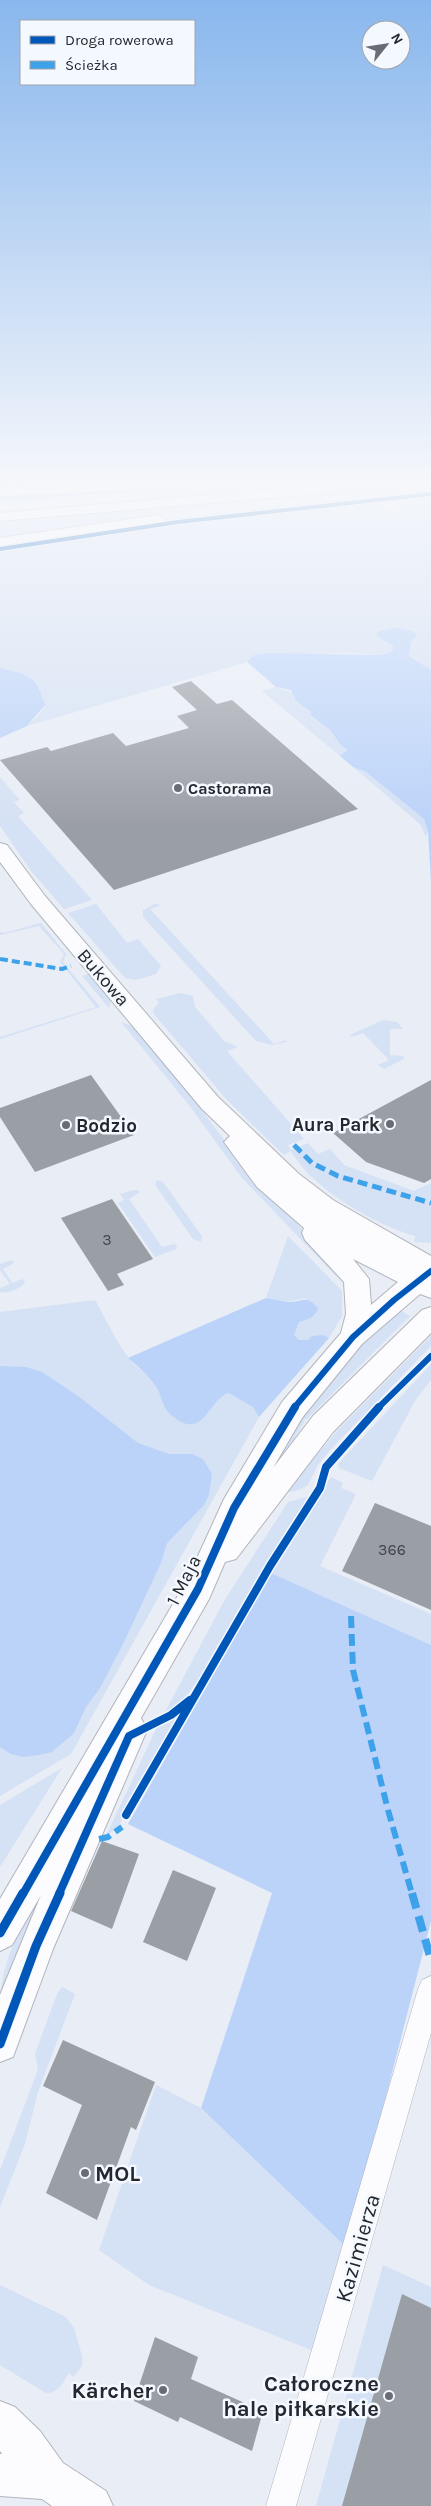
<svg xmlns="http://www.w3.org/2000/svg" width="431" height="2506" viewBox="0 0 431 2506" font-family="Karla,sans-serif">
	<rect width="100%" height="100%" fill="#e8edf6"/>
	<path fill="#d5e1f4" d="M99,476H151L0,490V483Z
		M418,476H431L0,514V511Z
		M313,480L0,506V495L68,490Z
		M321,493L0,539V520Z
		M431,495V670L409,656L411,642L409,629L393,628L378,632V636L393,646L392,652L381,655L350,653L254,655L247,662L27,726L40,714L46,704L41,696L39,687L12,671L0,668V550L179,524L345,504L378,502L389,511L400,510L397,500Z
		M348,498L367,499L179,521L0,547V545L178,518Z
		M276,687L294,693L296,701L311,712L310,716L330,730L340,744L348,750L347,753L340,756L262,691Z
		M353,767L366,772L424,819L428,830L426,837L420,824Z
		M0,777L20,800L14,802L24,813L18,816L92,900L64,909L32,872L0,826Z
		M96,904L127,943L138,939L161,966L156,974L136,980L125,978L68,913Z
		M155,904L161,905L150,909L274,1044L286,1040L287,1042L272,1045L256,1041L143,917V910Z
		M41,923L66,954L63,962L100,1007L0,1039V1037L96,1007L60,962L64,954L39,926L0,935V932L4,933Z
		M89,974L111,1000L109,1008L82,976Z
		M181,993L193,996L195,1007L224,1041L238,1047L227,1051L304,1139L288,1145L291,1150L308,1143L318,1154L330,1149L344,1165L414,1191L431,1183V1243L414,1242L415,1236C383,1227 340,1203 315,1180C305,1172 298,1160 290,1151L284,1155L227,1100L153,1013L154,1008L159,1003L156,999Z
		M383,1020L397,1022L403,1029H390V1055L403,1056L404,1059L384,1069L378,1065L389,1060L363,1033L352,1037L350,1035Z
		M121,1022L134,1027L180,1081L248,1172L346,1275L339,1277L334,1274L242,1178L189,1105Z
		M156,1180L163,1182L202,1236L201,1242L193,1239L156,1186Z
		M133,1190H138L140,1192L129,1199L162,1247L174,1244L177,1246L176,1249L155,1257L118,1203L124,1200L120,1194Z
		M288,1236L342,1291V1316L329,1338L323,1335L308,1340H299L294,1335L299,1322L307,1320L306,1298L286,1302L266,1298Z
		M12,1260L14,1263L3,1269L12,1283L23,1279L25,1282C20,1289 8,1294 0,1292V1288L10,1284L0,1270V1264Z
		M95,1300C106,1319 115,1340 128,1357C134,1366 145,1372 152,1381C164,1395 167,1425 192,1423C211,1421 212,1396 229,1393L254,1407L259,1417L71,1754L0,1796V1312Z
		M398,1309L410,1316L307,1419L303,1420L305,1421L268,1480L264,1477L291,1428L342,1363Z
		M431,1336V1346L331,1449L318,1465L308,1485L302,1489L285,1493L337,1431Z
		M431,1364V1380L415,1401L372,1481L339,1468L338,1464Z
		M331,1477L343,1483L341,1488L356,1494L320,1566L431,1614V1645L271,1573Z
		M310,1496C296,1518 282,1539 269,1561C250,1592 195,1704 164,1714L224,1601L288,1502Z
		M181,1712L118,1827L106,1836L157,1727Z
		M62,1768L0,1867V1805Z
		M50,1876L0,2005C0,1958 27,1916 50,1876Z
		M62,1987L75,1994L38,2092L25,2144L0,2207V2170L36,2075L38,2068L35,2054L57,1994Z
		M156,2085L201,2108L347,2248L316,2352L149,2285L99,2250Z
		M383,2265L431,2287V2506H316Z
		M0,2285L66,2317L74,2328L82,2356V2366L73,2377L69,2373C63,2383 58,2393 46,2393L0,2365Z"/>
	<path fill="#bbd3f9" d="M393,628C402,629 410,628 417,635L411,642L409,656L431,670V881L428,831L424,819L366,772L353,767L340,756L348,750L340,744L330,730L310,715L311,712L296,701L291,690L276,687L247,662L254,655L268,653L381,655L392,652L393,646L377,636V632Z
		M0,668C13,671 34,674 39,689C42,695 42,699 46,704L27,726L0,738Z
		M266,1298C273,1299 280,1301 286,1302C302,1303 305,1293 318,1308C316,1317 307,1320 299,1322L294,1335L299,1340H308L312,1336L323,1335L329,1338L259,1417L253,1407L229,1393C209,1397 204,1445 170,1414C163,1407 162,1398 158,1390C153,1380 137,1365 128,1358Z
		M0,1366L26,1367L42,1372L78,1396L138,1443L169,1454H192L203,1459L212,1474L209,1495L204,1505L167,1543L161,1563L123,1644L100,1688L86,1707L74,1733L52,1752L39,1755L23,1757L11,1754L0,1747Z
		M271,1573L431,1645V1921L347,2248L201,2108L272,1893L128,1824Z"/>
	<g fill="none" stroke-linecap="round" stroke-linejoin="round">
		<path stroke="#9abcf4" stroke-width="4" d="M0,498L129,490"/>
	</g>
	<path fill="#9a9ea5" d="M191,681L217,704L232,700L358,809L114,890L0,760L47,747L51,751L113,733L126,746L189,728L177,716L197,710L172,687Z
		M91,1075L134,1135L35,1172L0,1117V1108Z
		M431,1080V1179L424,1183L366,1162L333,1133Z
		M112,1199L153,1259L117,1274L124,1285L108,1291L61,1218Z
		M375,1503L431,1526V1610L342,1571Z
		M102,1841L139,1854L112,1929L71,1911Z
		M173,1870L216,1888L187,1961L143,1942Z
		M63,2040L155,2082L136,2130L131,2127L97,2220L46,2193L82,2105L43,2086Z
		M402,2294L431,2308V2506H342Z
		M155,2337L198,2357L191,2379L263,2411L252,2451L180,2417L178,2422L134,2401Z"/>
	<g fill="none" stroke-linecap="round" stroke-linejoin="round">
		<g stroke="#b1b5bc" stroke-width="1">
			<path id="street" d="M431,1976V2033L296,2506H266L418,1989L422,1980Z"/>
		</g>
		<g stroke="#b1b5bc" stroke-width="2">
			<path id="secondary" d="M242,476L252,477L254,480L247,484L0,496V488Z
				M428,476H431V484L0,521V513Z
				M158,515L165,519L163,522L0,546V538Z
				M0,843L7,845L45,896L218,1097L299,1174L333,1200L431,1256V1298L420,1294L362,1344L302,1418L273,1468L313,1416L422,1310L431,1307V1333L333,1432L236,1559L225,1562L209,1599L141,1718L147,1730L53,1949L13,2057L0,2062V1995L41,1895L12,1945L0,1951V1899L187,1580L224,1499L282,1402L341,1333L346,1314L344,1282L305,1240L302,1233L304,1228L257,1187L224,1142L230,1136L202,1109L31,904L0,862ZM353,1259L398,1282L371,1305L369,1279Z
				M0,2401L15,2407L40,2431L63,2463L106,2491L113,2506H52L42,2499L0,2496V2454H2L0,2451Z"/>
		</g>
		<use href="#street" fill="#fcfcfe" fill-rule="evenodd"/>
		<use href="#secondary" fill="#fcfcfe" fill-rule="evenodd"/>
		<path stroke="#3ea2eb" stroke-width="4" stroke-dasharray="8 4" stroke-linecap="butt" d="M0,959L62,969L71,966"/>
		<path stroke="#3ea2eb" stroke-width="5" stroke-dasharray="10 5" stroke-linecap="butt" d="M294,1145L312,1163L338,1176L431,1203"/>
		<path stroke="#3ea2eb" stroke-width="6" stroke-dasharray="12 6" stroke-linecap="butt" d="M351,1616L353,1670L388,1810L412,1894
			M99,1839L108,1837L122,1827"/>
		<path stroke="#3ea2eb" stroke-width="8" stroke-dasharray="16 8" stroke-linecap="butt" d="M412,1893L431,1960"/>
		<g stroke="#f4f9ff" stroke-width="5.5">
			<path id="cycleway-far3" d="M0,549L178,522L431,494"/>
		</g>
		<g stroke="#f4f9ff" stroke-width="9">
			<path id="cycleway-far2" d="M294,1408L353,1337L394,1300L431,1271
				M378,1408L431,1356"/>
		</g>
		<g stroke="#f4f9ff" stroke-width="11">
			<path id="cycleway-far1" d="M126,1815L270,1566L320,1488L326,1467L379,1407
				M23,1894L198,1589L234,1508L295,1407
				M59,1894L129,1736L171,1715L190,1700"/>
		</g>
		<g stroke="#f4f9ff" stroke-width="12">
			<path id="cycleway" d="M0,1933L23,1893
				M0,2044L36,1946L60,1893"/>
		</g>
		<use href="#cycleway-far3" stroke="#0057b8" stroke-width="4"/>
		<use href="#cycleway-far2" stroke="#0057b8" stroke-width="6"/>
		<use href="#cycleway-far1" stroke="#0057b8" stroke-width="8"/>
		<use href="#cycleway" stroke="#0057b8" stroke-width="9"/>
	</g>
	<linearGradient id="sky" x2="0" y2="1"><stop stop-color="#89b7ed"/><stop offset="0.58" stop-color="#f5f7fb"/><stop offset="1" stop-color="#f5f7fb" stop-opacity="0"/></linearGradient>
	<rect width="431" height="827" fill="url(#sky)"/>
	<g fill="#696c73" stroke="#f4f9ff" stroke-width="2">
		<circle cx="178" cy="788" r="5"/>
		<circle cx="390" cy="1124" r="5"/>
		<circle cx="66" cy="1125" r="5"/>
		<circle cx="85" cy="2173" r="5"/>
		<circle cx="163" cy="2390" r="5"/>
		<circle cx="389" cy="2396" r="5"/>
	</g>
	<g text-anchor="middle" stroke-width="5" stroke-linejoin="round" paint-order="stroke">
		<g font-size="16" font-weight="bold" fill="#24272d" stroke="#f4f9ff" text-anchor="start">
			<text x="188" y="794">Castorama</text>
		</g>
		<g font-size="16" fill="#42454b">
			<text x="107" y="1245">3</text>
			<text x="392" y="1555">366</text>
		</g>
		<g font-size="19" fill="#24272d" stroke="#f4f9ff">
			<text transform="translate(104 977) rotate(49)" y="7">Bukowa</text>
			<text transform="translate(183 1580) rotate(-63)" y="7">1 Maja</text>
		</g>
		<g font-size="19" font-weight="bold" fill="#24272d" stroke="#f4f9ff" text-anchor="end">
			<text x="380" y="1131">Aura Park</text>
			<text x="76" y="1132" text-anchor="start">Bodzio</text>
		</g>
		<g font-size="22" font-weight="bold" fill="#24272d" stroke="#f4f9ff" text-anchor="end">
			<text x="95" y="2181" text-anchor="start">MOL</text>
			<text x="379" y="2391">Całoroczne<tspan x="379" dy="25">hale piłkarskie</tspan></text>
			<text x="153" y="2398">Kärcher</text>
		</g>
		<g font-size="22" fill="#24272d" stroke="#f4f9ff">
			<text transform="translate(357 2248) rotate(-74)" y="8">Kazimierza</text>
		</g>
	</g>
	<rect x="20" y="20" width="175" height="65" fill="#f4f9ff" stroke="#a1a5ab"/>
	<rect x="30" y="36" width="25" height="8" fill="#0057b8" stroke="#a1a5ab"/>
	<text x="65" y="45" font-size="15" fill="#24272d">Droga rowerowa</text>
	<rect x="30" y="61" width="25" height="8" fill="#3ea2eb" stroke="#a1a5ab"/>
	<text x="65" y="70" font-size="15" fill="#24272d">Ścieżka</text>
	<g transform="translate(386 45) rotate(60)"><circle r="24" fill="#f4f9ff" stroke="#a1a5ab"/>
	<path d="M0-4L9 19L0 12L-9 19Z" fill="#696c73"/>
	<text y="-8" font-size="14" font-weight="bold" text-anchor="middle" fill="#24272d">N</text>
	</g>
</svg>
